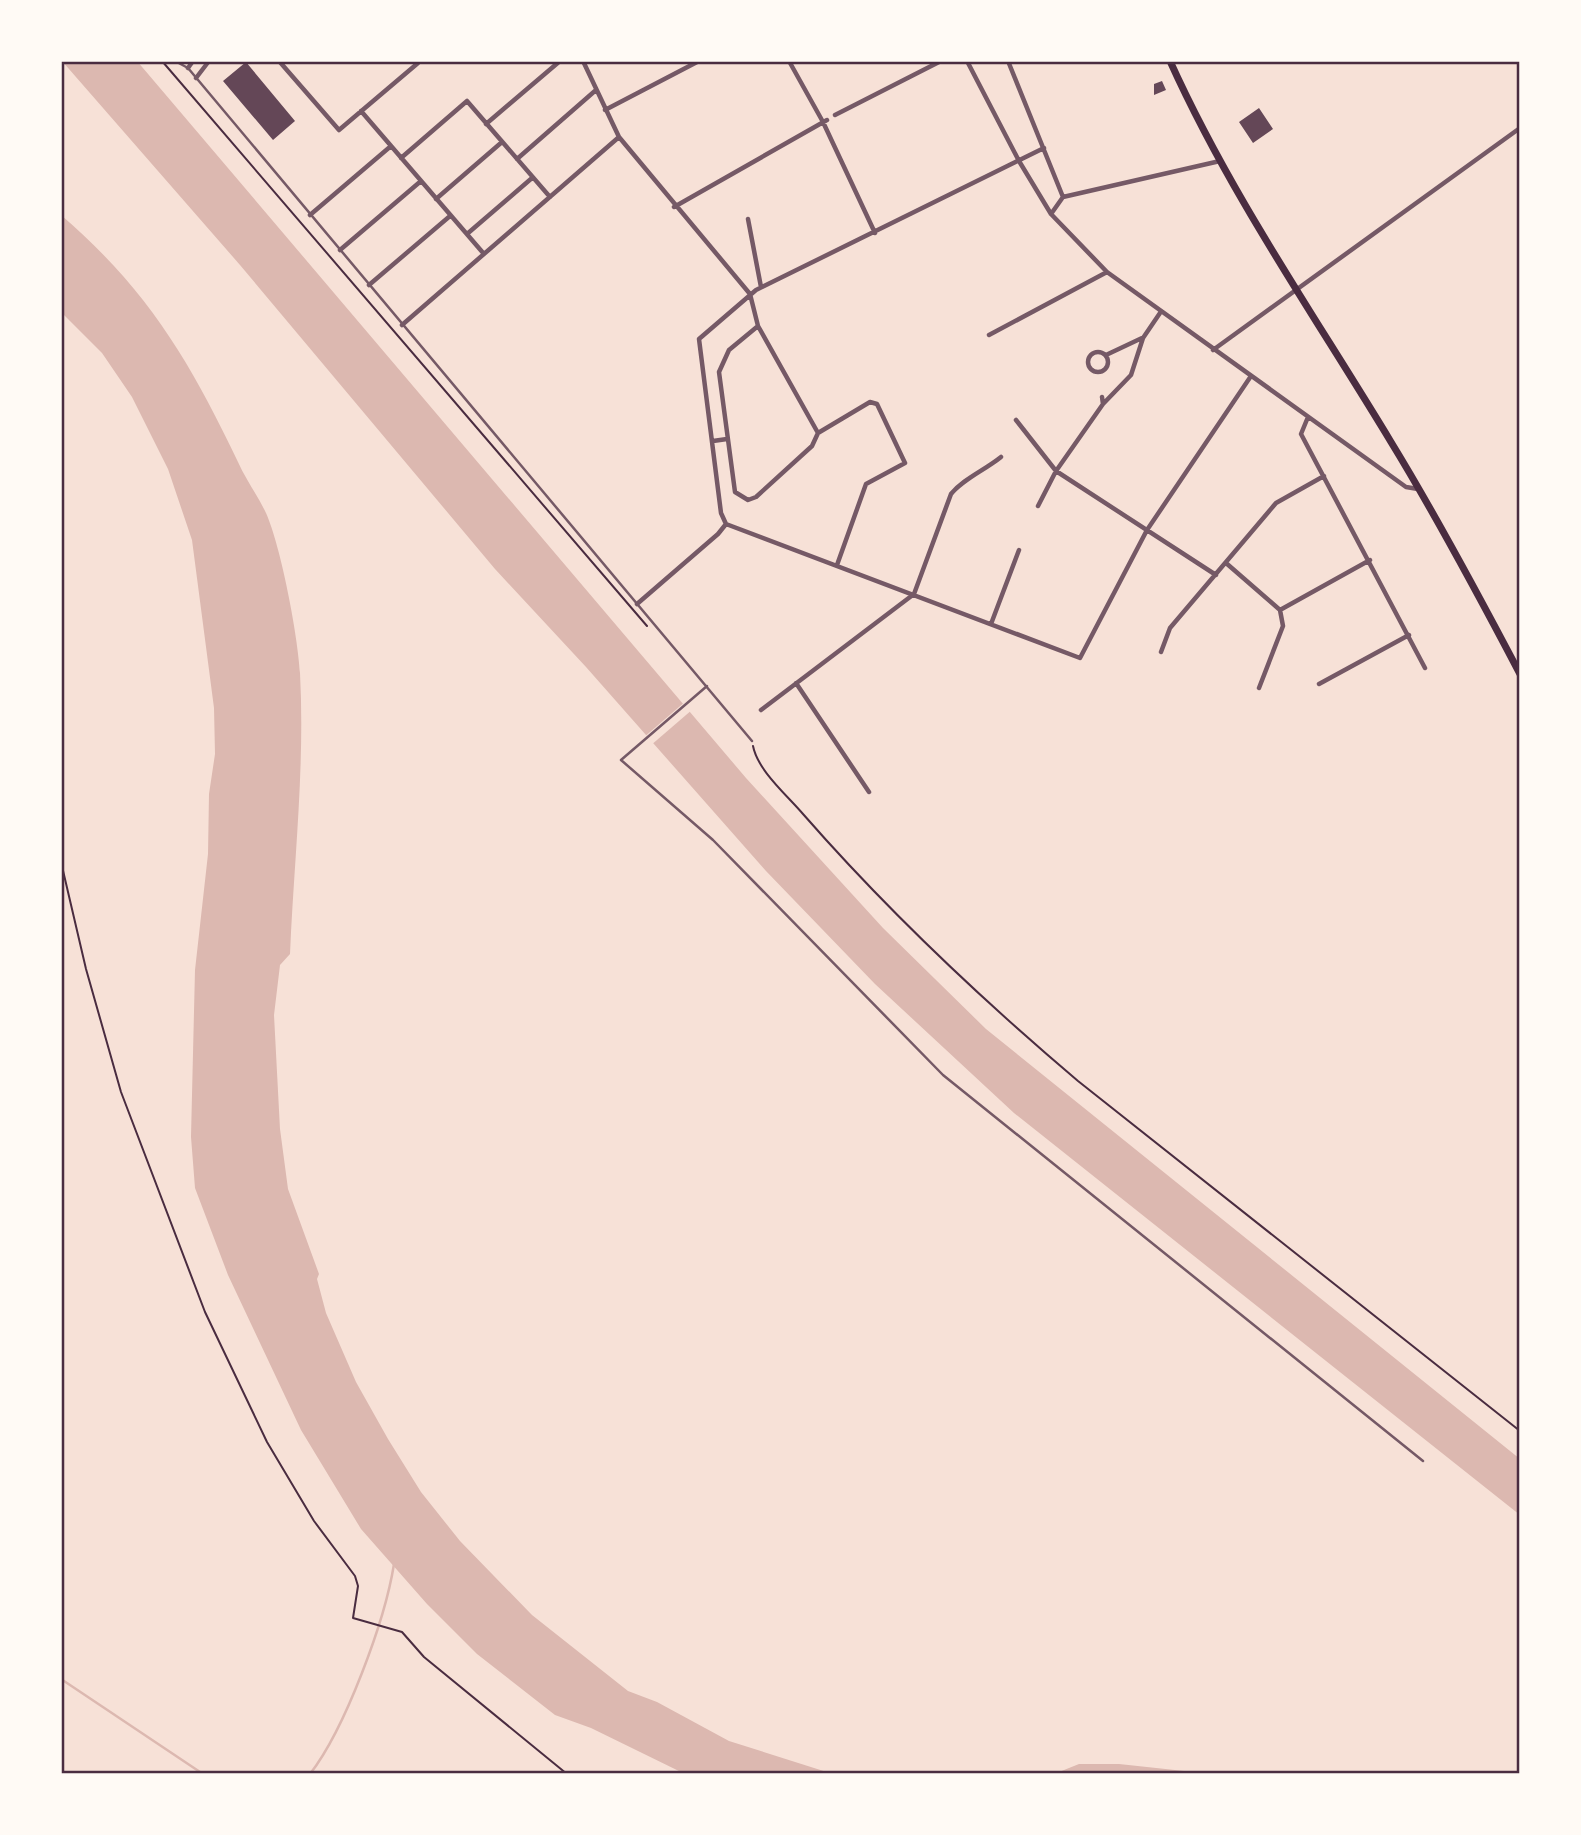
<svg xmlns="http://www.w3.org/2000/svg" width="1581" height="1835" viewBox="0 0 1581 1835" font-family="Ubuntu,sans-serif">
	<rect width="100%" height="100%" fill="#f7e1d7"/>
	<path fill="#dcb8b0" d="M62,61H137L746,778L883,928L986,1029L1520,1459V1515L1014,1113L875,984L766,871L586,667L495,569L240,265Z
		M61,215C147,289 190,361 238,462C246,480 258,496 266,513C281,547 298,636 300,673C305,767 294,860 290,954L280,965L274,1015L280,1129L288,1189L319,1274L317,1279L326,1313L356,1382L388,1439L421,1492L460,1541L532,1615L628,1691L657,1702L729,1741L833,1774H685L591,1728L555,1715L477,1654L427,1604L361,1529L301,1430L228,1275L195,1188L191,1137L195,970L208,854L209,794L215,754L214,708L192,540L168,469L132,397L102,353L61,312Z
		M1079,1764H1119L1212,1774H1054Z"/>
	<path fill="#f7e1d7" d="M686,701L693,709L650,746L643,738Z"/>
	<g fill="none" stroke-linecap="round" stroke-linejoin="round">
		<path stroke="#dcb8b0" stroke-width="2.5" d="M61,1679L203,1774
			M310,1774C345,1729 385,1621 394,1564"/>
	</g>
	<path fill="#644757" d="M246,62L295,121L273,140L223,81Z
		M1162,81L1166,90L1154,95V84Z
		M1259,108L1273,129L1253,143L1239,122Z"/>
	<g fill="none" stroke-linecap="round" stroke-linejoin="round">
		<path stroke="#4a2c40" stroke-width="2" d="M162,61L647,626
			M753,746C758,771 787,795 803,814C887,910 980,998 1078,1081L1520,1431
			M61,862L86,969L121,1092L205,1312L267,1442L314,1521L355,1576L358,1586L353,1618L402,1632L424,1657L567,1774"/>
		<path stroke="#755966" stroke-width="2.5" d="M175,61L188,68L752,741
			M707,686L621,760L713,840L943,1075L1423,1461"/>
		<path stroke="#755966" stroke-width="4.5" d="M279,61L339,130L418,63
			M583,61L619,137L750,294L758,326L818,433
			M789,61L823,122L875,233
			M967,61L1019,161L1051,214L1107,272L1406,487L1418,489
			M1008,61L1063,197
			M188,68L193,61
			M196,78L209,61
			M605,110L699,61
			M361,111L484,254
			M835,115L941,61
			M486,124L560,61
			M401,158L467,101L550,197
			M517,159L596,90
			M436,199L502,142
			M674,207L827,120
			M1051,214L1063,197L1220,161
			M310,215L391,146
			M748,219L761,287
			M467,234L532,178
			M340,250L421,181
			M369,285L450,216
			M402,325L619,137
			M758,326L729,350L719,372L735,492L748,500L756,497L812,446L818,433
			M989,335L1107,272
			M1213,350L1520,128
			M1088 362a10 10 0 1 1 20 0a10 10 0 1 1-20 0Z
			M1106,355L1142,338
			M1103,404L1131,375L1143,338L1160,313
			M1308,417L1301,434L1425,668
			M1016,420L1056,471L1216,575
			M818,433L870,402L877,404L905,463L866,484L837,565
			M713,441L727,439
			M1038,506L1056,471L1103,404L1102,397
			M726,524L1080,658L1147,530L1251,376
			M1226,563L1280,610
			M637,604L718,534L726,524L721,513L699,339L756,290L1044,148
			M991,624L1019,550
			M1161,652L1170,628L1276,503L1324,476
			M796,683L869,792
			M1319,684L1409,635
			M1259,688L1283,626L1280,610L1370,560
			M761,710L914,594L951,494C963,479 985,470 1001,457"/>
		<path stroke="#4a2c40" stroke-width="7" d="M1170,61C1231,196 1315,316 1391,442C1437,517 1479,596 1520,674"/>
	</g>
	<rect width="1581" height="1835" fill="none" stroke="#fffaf5" stroke-width="126"/>
	<rect x="63" y="63" width="1455" height="1709" fill="none" stroke="#4a2c40" stroke-width="2.5"/>
</svg>
